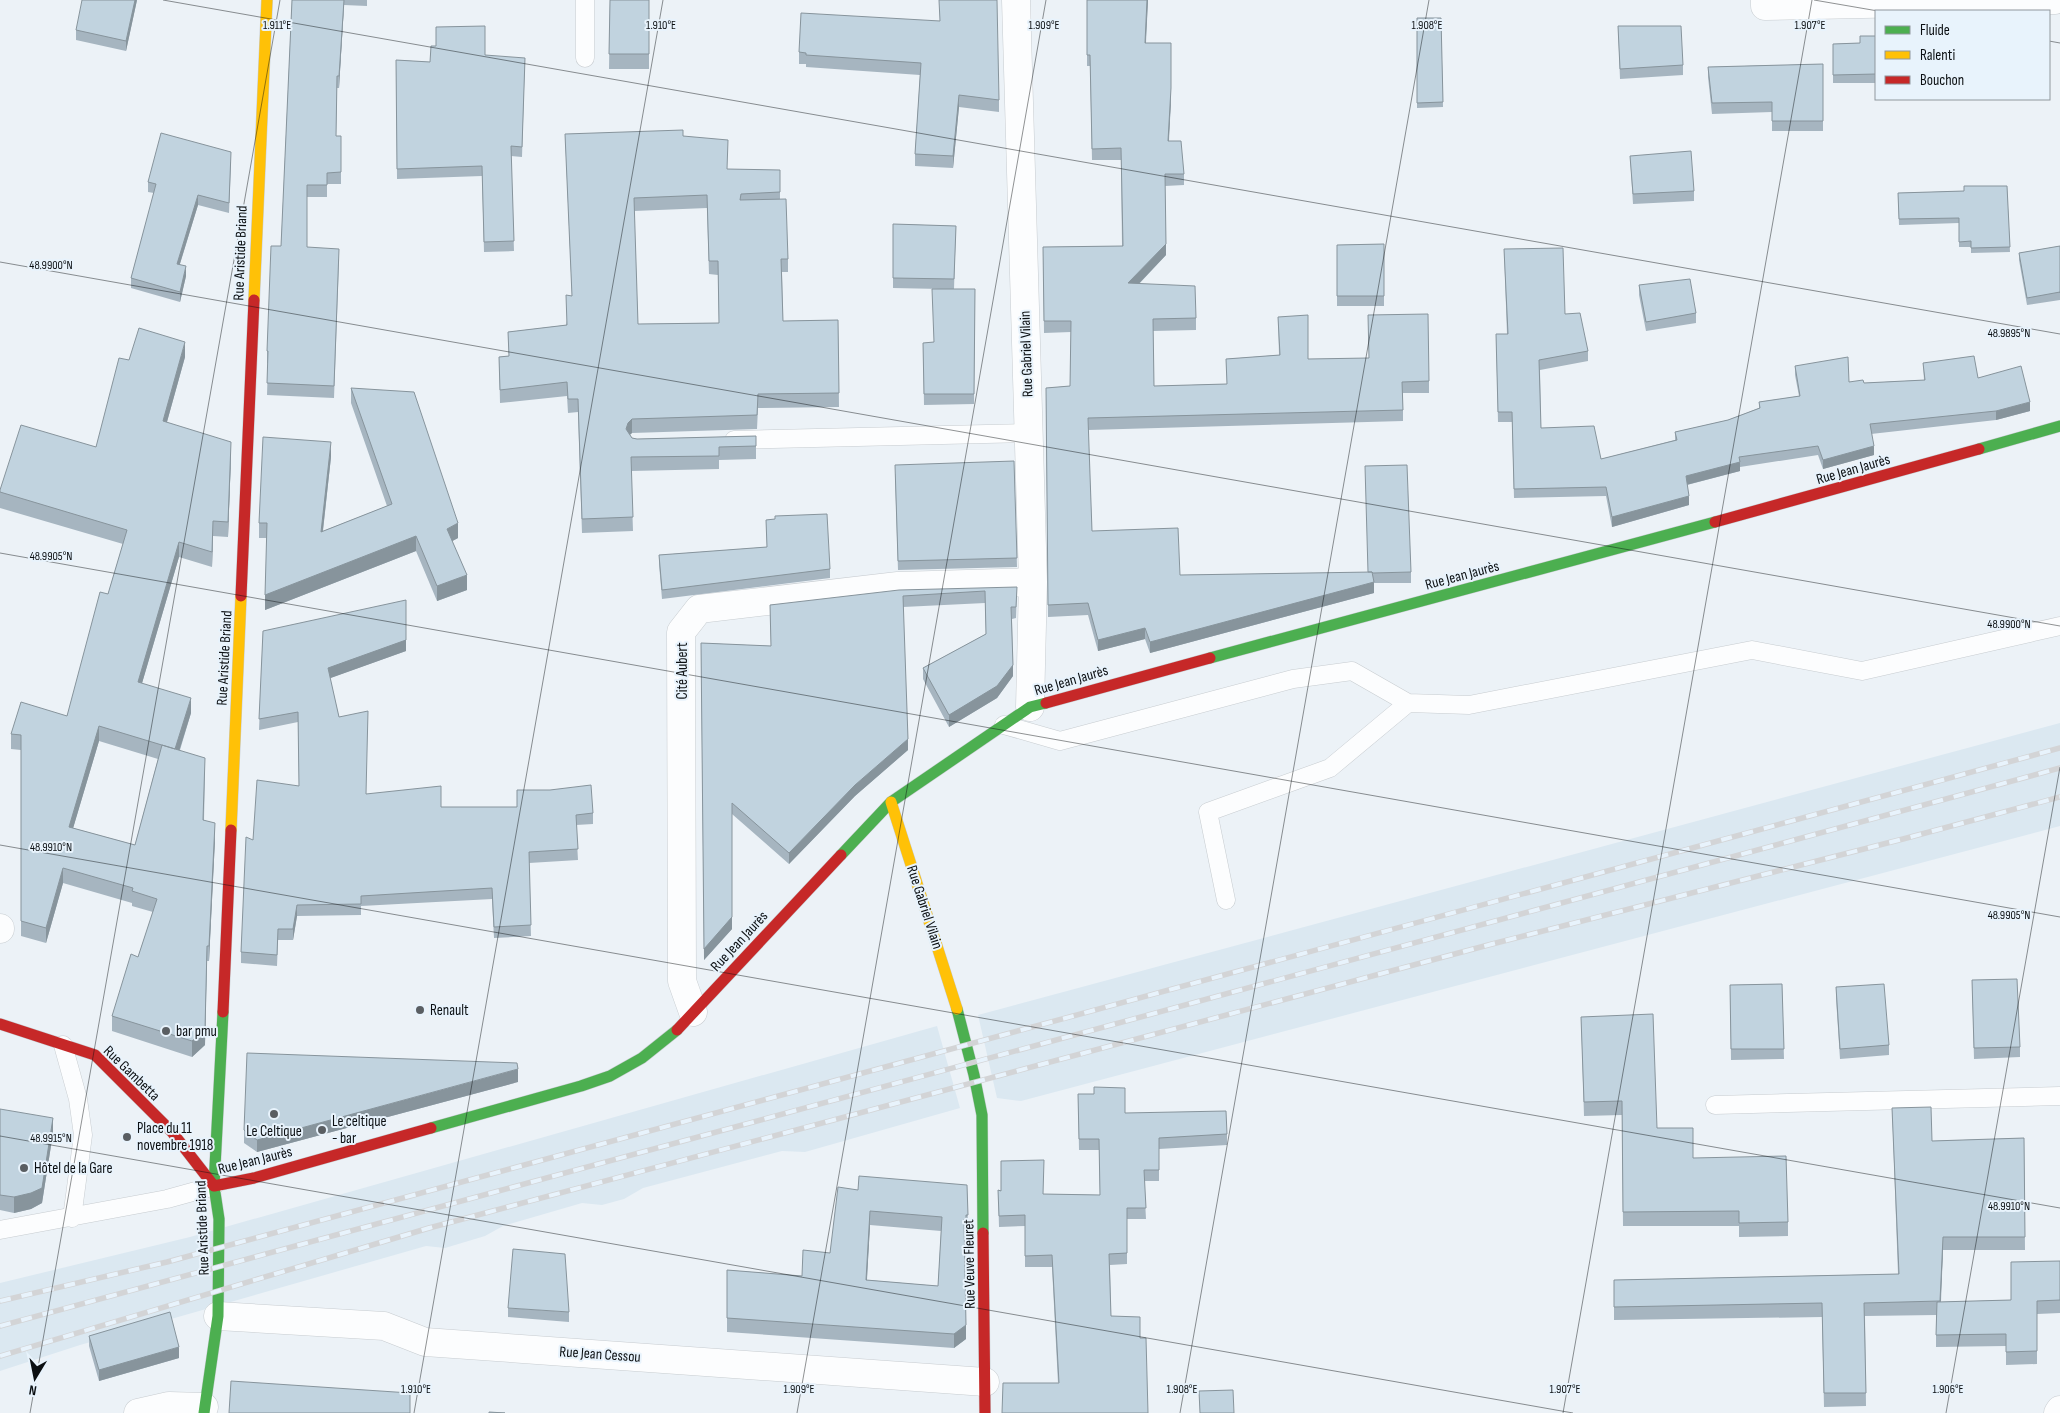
<svg xmlns="http://www.w3.org/2000/svg" width="2060" height="1413" viewBox="0 0 2060 1413" font-family="'Sofia Sans Condensed',sans-serif">
	<rect width="100%" height="100%" fill="#ecf2f7"/>
	<path fill="#dbe8f1" d="M2060,723V826L1021,1101L997,1098L978,1015Z
		M937,1026L960,1108L805,1152L782,1151L643,1188L624,1199L602,1205L582,1203L503,1226L485,1236L445,1248L426,1246L80,1345L0,1371V1283L190,1237Z"/>
	<g fill="none" stroke-linecap="round" stroke-linejoin="round">
		<g stroke="#c7ccd0" stroke-width="19">
			<path id="lane" d="M585,58V0
				M734,440L1028,433
				M1004,725L1060,741L1293,679L1352,671L1408,703L1469,705L1752,650L1862,671L2060,626
				M1226,900L1208,812L1330,768L1408,703
				M63,1045L78,1099L83,1135L72,1218
				M1715,1105L2060,1096
				M0,1230L167,1199L214,1186"/>
		</g>
		<g stroke="#c7ccd0" stroke-width="29">
			<path id="street" d="M1016,0L1033,582L1030,707
				M1765,0V6L2055,0
				M0,928V929
				M693,1012L682,981L681,632L699,609L898,586L1033,582
				M218,1316L384,1326L425,1342L985,1382
				M138,1413L169,1406L204,1407
				M2058,1413L2060,1410"/>
		</g>
		<g stroke="#c7ccd0" stroke-width="12">
			<path id="fast" d="M1979,449L2060,426
				M1210,658L1715,522
				M841,855L891,802L1030,707L1046,703
				M957,1009L974,1075L982,1115L983,1233
				M431,1128L581,1086L610,1076L642,1058L677,1030
				M204,1413L218,1316L219,1219L214,1186L223,1012"/>
		</g>
		<g stroke="#c7ccd0" stroke-width="12">
			<path id="slow" d="M254,300L267,0
				M891,802L957,1009
				M231,830L241,596"/>
		</g>
		<g stroke="#c7ccd0" stroke-width="12">
			<path id="jam" d="M1715,522L1979,449
				M241,596L254,300
				M1046,703L1210,658
				M223,1012L231,830
				M0,1024L95,1055L172,1132L214,1186
				M677,1030L841,855
				M214,1186L254,1178L431,1128
				M983,1233L985,1413"/>
		</g>
		<use href="#lane" stroke="#fcfdfe" stroke-width="18"/>
		<use href="#street" stroke="#fcfdfe" stroke-width="28"/>
		<use href="#fast" stroke="#4caf50" stroke-width="11"/>
		<use href="#slow" stroke="#ffc107" stroke-width="11"/>
		<use href="#jam" stroke="#c62828" stroke-width="11"/>
		<g stroke="#d3d4d6" stroke-width="5.5">
			<path id="rail" d="M0,1301L167,1262L2060,748
				M0,1326L2060,768
				M0,1356L429,1228L1492,944L1903,839L2060,797"/>
		</g>
		<use href="#rail" stroke="#e8f3fc" stroke-width="4" stroke-dasharray="11" stroke-linecap="butt"/>
	</g>
	<path fill="#a6b5c0" fill-rule="evenodd" d="M137,0L126,51L76,40V30Z
		M292,0H367V6L344,5L339,88H337L336,136H341V184H327V197H307V247L339,260L334,398L267,395L268,363H267V351L281,246Z
		M610,0H649V69H609Z
		M1087,0H1148L1146,43L1171,100L1169,141L1184,174V185L1165,186L1166,255L1139,284L1196,318V330L1153,331L1154,386L1227,384L1226,359L1279,355L1278,317L1308,359L1429,381V393H1403V421L1088,430L1092,531L1180,575L1411,572V583H1374V593L1150,653L1145,639L1098,651L1088,615L1048,617L1046,388L1070,386L1071,332L1044,333L1043,247L1122,246L1121,160H1092L1090,66H1087Z
		M1417,18H1441L1443,107L1417,108Z
		M940,21L999,100V112L959,107L953,168L915,166V154L920,75L806,67V64H799V52Z
		M1618,26L1683,65V75L1620,79Z
		M1876,36V83H1833V44L1860,43Z
		M525,58L522,157L511,156L514,251L484,252L482,176L397,179L396,60L430,62Z
		M1823,64V131H1772V112L1712,114L1708,77V67Z
		M565,134L683,136L727,169L780,170V199L788,259V272H782L783,321L838,320L839,407L758,408L757,429L632,433L630,435L632,438L637,439L756,436V459L719,460V469L631,471L633,531L582,533L578,412L568,413L567,396L500,403L499,357L509,356L508,332L566,325L572,296ZM707,208L709,274L718,275L719,323L638,324L634,211Z
		M1630,156L1694,191V201L1633,204Z
		M231,162L229,213L198,205L180,264L186,276L180,302L131,288V278L154,193L148,192V182Z
		M2007,186L2010,252L1971,253V247H1959V223L1899,225L1898,193L1964,191Z
		M893,224L956,226L954,289H975L974,404L924,405L923,343L934,342L941,289L893,288Z
		M1384,244V306H1337V245Z
		M2060,246V300L2027,305L2019,260V253Z
		M1504,249L1565,314L1588,351V361L1540,370L1541,428L1601,459L1675,440V432L1728,420L1759,408V402L1799,396L1795,375V366L1849,382L1864,383L1924,380L1923,363L1978,378L2030,411L1996,420L1871,434L1874,455L1823,469L1818,455L1740,467V471L1687,485L1689,505L1612,527L1606,496L1514,498L1512,422H1498L1496,334H1507Z
		M1639,285L1696,313V323L1646,331L1639,295Z
		M185,357L167,422L231,457L228,537L213,536L212,567L179,557L142,683L191,713L180,750L205,773L204,820L215,839L209,961H207L205,1045L192,1057L112,1031V1016L138,957L153,912L132,906V903L63,883L46,943L21,936V750L11,749V734L67,716L108,594L123,544L0,508V490L96,447L129,360ZM99,741L158,759L135,845L73,828Z
		M351,388L458,538L452,541L467,590L437,601L416,551L265,610L267,538H259V523L331,457L323,531L387,506L351,403Z
		M1014,461L1017,567L898,570L895,474Z
		M775,516L830,569V578L662,599L659,564V555L767,547L766,520L775,519Z
		M1017,587L1016,618L1012,619L1013,676L997,698L949,727L923,679V668L986,634L985,603L903,607L908,750L855,796L789,864L732,814V929L704,960L701,643L771,646L770,605Z
		M263,631L406,651L330,678L339,717L366,794L441,807L593,813V824L576,825L578,860L529,863L531,936L494,938L492,899L361,906V915L297,916L293,940H278L277,966L241,963V952L253,840L299,786L298,722L259,730Z
		M1972,980L2020,1047V1057L1974,1059Z
		M1782,984L1784,1059L1731,1060L1730,985Z
		M1836,987L1889,1045V1055L1840,1059L1836,998Z
		M1581,1017L1657,1128L1693,1158L1788,1222V1236L1739,1237V1226H1623L1622,1115L1584,1116Z
		M518,1082L257,1152L244,1143V1130Z
		M1078,1094L1125,1113L1227,1134V1145L1159,1149V1181H1144L1146,1219H1127V1264L1110,1265L1111,1316L1058,1383L1052,1267H1025V1226L999,1227L998,1190L1044,1194L1100,1195L1099,1150H1079Z
		M1892,1108L1932,1141L2024,1138L2025,1250H1943L1941,1302L2011,1300L2060,1261V1313L2037,1314V1364L2006,1365V1346L1936,1347V1315L1865,1316L1866,1406L1824,1407L1822,1317L1614,1320V1280L1898,1274Z
		M0,1109L53,1133L42,1203L31,1209L14,1213L0,1210Z
		M967,1185L968,1228H966V1233L964,1232L966,1339L954,1348L727,1332V1270L802,1276L830,1253L858,1190ZM870,1225L941,1231L938,1286L867,1280Z
		M508,1308L569,1312V1322L508,1317Z
		M89,1336L179,1358L99,1381L89,1346Z"/>
	<path fill="#87949c" d="M135,0H137L126,51V41Z
		M344,0V5L339,88V76Z
		M1147,0H1148L1145,55V43Z
		M1171,88V100L1168,153V141Z
		M959,95V107L953,168V156Z
		M198,195V205L177,273V264Z
		M1166,244V255L1128,295V283Z
		M186,266V276L180,302V292Z
		M185,342V357L163,436V421Z
		M2030,402V411L1996,420V411Z
		M632,419V433L628,436L626,429L628,423Z
		M231,442V457L228,537V522Z
		M331,442V457L321,547V532Z
		M1874,446V455L1823,469V460Z
		M1740,462V471L1686,485V476Z
		M1689,496V505L1612,527V517Z
		M213,521V536L212,567V552Z
		M458,523V538L447,544V529Z
		M416,536V551L265,610V595Z
		M179,542V557L138,697V682Z
		M467,575V590L437,601V586Z
		M1374,582V593L1150,653V642Z
		M406,600V651L328,679V668Z
		M1145,628V639L1098,651V640Z
		M1013,665V676L997,698L949,727V715Z
		M191,698V713L175,764V749Z
		M99,726V741L69,842V827Z
		M908,739V750L855,796L789,864V853L855,785Z
		M732,803V929L704,960V949Z
		M215,823V839L209,961V946Z
		M63,868V883L46,943V928Z
		M297,905V916L293,940V929Z
		M207,946L205,1045L192,1057V1041Z
		M518,1069V1082L257,1152V1140Z
		M53,1118V1133L42,1203L31,1209L14,1213V1197Z
		M870,1211V1225L866,1294V1280Z
		M1943,1237V1250L1940,1315V1301Z
		M966,1325V1339L954,1348V1334Z
		M179,1347V1358L99,1381V1370Z"/>
	<path fill="#c1d3df" stroke="#87949c" fill-rule="evenodd" d="M82,0H135L126,41L76,30Z
		M292,0H344L339,76H337L336,136H341V172L327,173V185H307V247L339,249L334,386L267,383L268,351H267L271,246H281Z
		M610,0H649V54H609Z
		M939,0H997L999,100L959,95L953,156L915,154L921,63L806,55V53L799,52L801,13L940,21Z
		M1087,0H1147L1145,43H1171V88L1168,141H1181L1184,174H1165L1166,244L1128,283L1195,286L1196,318L1153,319L1154,386L1227,384L1226,359L1280,355L1278,317L1308,315V359L1369,358L1368,315L1428,314L1429,381L1402,382L1403,410L1088,418L1092,531L1178,528L1180,575L1372,572L1374,582L1150,642L1145,628L1098,640L1088,603L1048,605L1046,388L1070,386L1071,321H1044L1043,247L1123,246L1121,148L1092,149L1090,55H1087Z
		M1417,18H1441L1443,102L1417,103Z
		M485,26V55L525,58L522,147L511,146L514,241L484,242L482,166L397,169L396,60L430,62L431,46H436V27Z
		M1618,26H1681L1683,65L1620,69Z
		M1860,36H1876V74L1833,75V44L1860,43Z
		M1823,64V121H1772V102L1712,103L1708,67Z
		M683,130V136L728,140L727,169L780,170V192L741,194L740,200L786,199L788,259H781L783,321L838,320L839,393L758,394L757,415L632,419L628,423L626,429L632,438L637,439L756,436V446L719,447V456L631,457L633,517L582,519L578,399H568L567,382L500,390L499,357L509,356L508,332L567,325L566,295L572,296L565,134ZM707,195L709,261H718L719,323L638,324L634,198Z
		M161,133L231,152L229,203L198,195L177,264L186,266L180,292L131,278L156,184L148,182Z
		M1691,151L1694,191L1633,194L1630,156Z
		M1964,186H2007L2010,247L1971,248V241L1959,242V218L1899,219L1898,193L1964,191Z
		M893,224L956,226L954,279L893,278Z
		M1384,244V296H1337V245Z
		M2060,246V293V292L2027,298L2019,253Z
		M1563,248L1565,314L1580,313L1588,351L1539,360L1541,428L1594,426L1601,459L1677,440L1675,432L1728,420L1760,408L1759,402L1800,396L1795,366L1848,357L1849,382L1863,380L1864,383L1925,380L1923,363L1974,356L1978,378L2021,366L2030,402L1996,411L1870,424L1874,446L1823,460L1818,446L1739,457L1740,462L1686,476L1689,496L1612,517L1606,487L1514,489L1512,412H1498L1496,334H1508L1504,249Z
		M1690,279L1696,313L1646,322L1639,285Z
		M932,289H975L974,394H924L923,343L934,342Z
		M139,328L185,342L163,421L231,442L228,522L213,521L212,552L179,542L138,682L191,698L175,749L99,726L69,827L135,845L162,745L205,758L203,820L215,823L209,946H207L205,1030L192,1041L112,1016L131,954L138,957L157,899L132,891L133,888L63,868L46,928L21,921V735L11,734L21,702L67,716L100,592L108,594L127,530L0,492V490L21,425L96,447L119,358L129,360Z
		M351,388L414,392L458,523L447,529L467,575L437,586L416,536L265,595L267,523H259L263,437L331,442L321,532L392,504Z
		M1014,461L1017,558L898,561L895,465Z
		M1407,465L1411,572L1373,573L1372,572H1368L1365,466Z
		M827,514L830,569L662,590L659,555L767,547L766,520L775,519V516Z
		M1017,587L1016,607H1011L1013,665L997,686L949,715L923,668L986,634L985,591L903,596L908,739L855,785L789,853L732,803V917L704,949L701,643L771,646L770,605L899,590Z
		M406,600V640L328,668L339,717L368,711L366,794L441,786V807H517V790H550L591,785L593,813L576,815L578,849L529,852L531,925L494,927L492,888L361,896V904L297,905L293,929H278L277,955L241,952L246,837L253,840L257,780L299,786L298,712L259,719L263,631Z
		M2017,979L2020,1047L1974,1048L1972,980Z
		M1782,984L1784,1049H1731L1730,985Z
		M1884,984L1889,1045L1840,1049L1836,987Z
		M1653,1014L1657,1128H1693V1158L1786,1156L1788,1222L1739,1223V1211L1623,1212L1622,1101L1584,1102L1581,1017Z
		M247,1053L517,1063L518,1069L257,1140L244,1130Z
		M1094,1087L1125,1088V1113L1226,1111L1227,1134L1159,1138V1170H1144L1146,1208H1127V1253L1109,1254L1111,1316L1140,1317V1338H1146L1148,1413H1002L1003,1383H1059L1052,1255L1025,1256V1215L999,1216L998,1190L1001,1191V1161L1044,1160L1043,1194L1100,1195L1099,1139H1079L1078,1094H1094Z
		M1931,1107L1932,1141L2024,1138L2025,1237H1943L1940,1301L1864,1303L1866,1393H1824L1822,1303L1614,1307V1280L1899,1274L1892,1108Z
		M0,1109L53,1118L42,1188L31,1193L14,1197L0,1195Z
		M859,1176L967,1185L968,1215H966V1219H964L966,1325L954,1334L727,1318V1270L802,1276L803,1250L830,1253L838,1187L858,1190ZM870,1211L942,1217L938,1286L866,1280Z
		M513,1249L565,1254L569,1312L508,1308Z
		M2060,1261V1300L2037,1301V1351L2006,1352V1334L1936,1335L1937,1302L2011,1300V1262Z
		M170,1312L179,1347L99,1370L89,1336Z
		M231,1381L410,1393V1413H229Z
		M1233,1390L1234,1413H1200L1199,1391Z
		M489,1412L505,1413H489Z"/>
	<path fill="none" stroke="#0b0f12" stroke-width="1" stroke-opacity="0.45" d="M163,0L2060,334M1814,0L1878,11M2049,41L2060,43M0,262L2060,626M0,553L2060,917M0,845L2060,1208M0,1136L1573,1413M30,1413L280,0M414,1413L663,0M797,1413L1046,0M1180,1413L1429,0M1563,1413L1812,0M1946,1413L2060,767"/>
	<g fill="#5a5e62" stroke="#e8f3fc" stroke-width="2">
		<circle cx="420" cy="1010" r="5"/>
		<circle cx="166" cy="1031" r="5"/>
		<circle cx="274" cy="1114" r="5"/>
		<circle cx="322" cy="1130" r="5"/>
		<circle cx="127" cy="1137" r="5"/>
		<circle cx="24" cy="1168" r="5"/>
	</g>
	<g text-anchor="middle" stroke-width="4" stroke-linejoin="round" paint-order="stroke">
		<g font-size="15" fill="#0b0f12" stroke="#e8f3fc">
			<text transform="translate(240 253) rotate(-88)" y="5">Rue Aristide Briand</text>
			<text transform="translate(1026 354) rotate(-92)" y="5">Rue Gabriel Vilain</text>
			<text transform="translate(1853 469) rotate(-16)" y="5">Rue Jean Jaurès</text>
			<text transform="translate(1462 575) rotate(-15)" y="5">Rue Jean Jaurès</text>
			<text transform="translate(224 658) rotate(-87)" y="5">Rue Aristide Briand</text>
			<text transform="translate(682 671) rotate(-90)" y="5">Cité Aubert</text>
			<text transform="translate(1071 680) rotate(-16)" y="5">Rue Jean Jaurès</text>
			<text transform="translate(925 907) rotate(72)" y="5">Rue Gabriel Vilain</text>
			<text transform="translate(739 941) rotate(-47)" y="5">Rue Jean Jaurès</text>
			<text transform="translate(132 1073) rotate(44)" y="5">Rue Gambetta</text>
			<text transform="translate(255 1160) rotate(-14)" y="5">Rue Jean Jaurès</text>
			<text transform="translate(202 1228) rotate(-92)" y="5">Rue Aristide Briand</text>
			<text transform="translate(969 1264) rotate(-91)" y="5">Rue Veuve Fleuret</text>
			<text transform="translate(600 1354) rotate(4)" y="5">Rue Jean Cessou</text>
		</g>
		<g font-size="15" fill="#0b0f12" stroke="#e8f3fc" text-anchor="start">
			<text x="430" y="1015">Renault</text>
			<text x="176" y="1036">bar pmu</text>
			<text x="332" y="1126">Le celtique<tspan x="332" dy="17">- bar</tspan></text>
			<text x="137" y="1133">Place du 11<tspan x="137" dy="17">novembre 1918</tspan></text>
			<text x="274" y="1136" text-anchor="middle">Le Celtique</text>
			<text x="34" y="1173">Hôtel de la Gare</text>
		</g>
	</g>
	<g font-size="12" text-anchor="middle" fill="#0b0f12" stroke="#e8f3fc" stroke-width="4" stroke-linejoin="round" paint-order="stroke">
		<text x="277" y="29">1.911°E</text>
		<text x="661" y="29">1.910°E</text>
		<text x="1044" y="29">1.909°E</text>
		<text x="1427" y="29">1.908°E</text>
		<text x="1810" y="29">1.907°E</text>
		<text x="51" y="269">48.9900°N</text>
		<text x="2009" y="337">48.9895°N</text>
		<text x="51" y="560">48.9905°N</text>
		<text x="2009" y="628">48.9900°N</text>
		<text x="51" y="851">48.9910°N</text>
		<text x="2009" y="919">48.9905°N</text>
		<text x="51" y="1142">48.9915°N</text>
		<text x="2009" y="1210">48.9910°N</text>
		<text x="416" y="1393">1.910°E</text>
		<text x="799" y="1393">1.909°E</text>
		<text x="1182" y="1393">1.908°E</text>
		<text x="1565" y="1393">1.907°E</text>
		<text x="1948" y="1393">1.906°E</text>
	</g>
	<rect x="1875" y="10" width="175" height="90" fill="#e8f3fc" stroke="#90989e"/>
	<rect x="1885" y="26" width="25" height="8" fill="#4caf50" stroke="#90989e"/>
	<text x="1920" y="35" font-size="15" fill="#0b0f12">Fluide</text>
	<rect x="1885" y="51" width="25" height="8" fill="#ffc107" stroke="#90989e"/>
	<text x="1920" y="60" font-size="15" fill="#0b0f12">Ralenti</text>
	<rect x="1885" y="76" width="25" height="8" fill="#c62828" stroke="#90989e"/>
	<text x="1920" y="85" font-size="15" fill="#0b0f12">Bouchon</text>
	<g transform="translate(35 1378) rotate(190)" stroke="#e8f3fc" stroke-width="4" paint-order="stroke">
	<path d="M0-4L9 19L0 12L-9 19Z" fill="#0b0f12"/>
	<text y="-8" font-size="14" font-weight="bold" text-anchor="middle" fill="#0b0f12">N</text>
	</g>
</svg>
